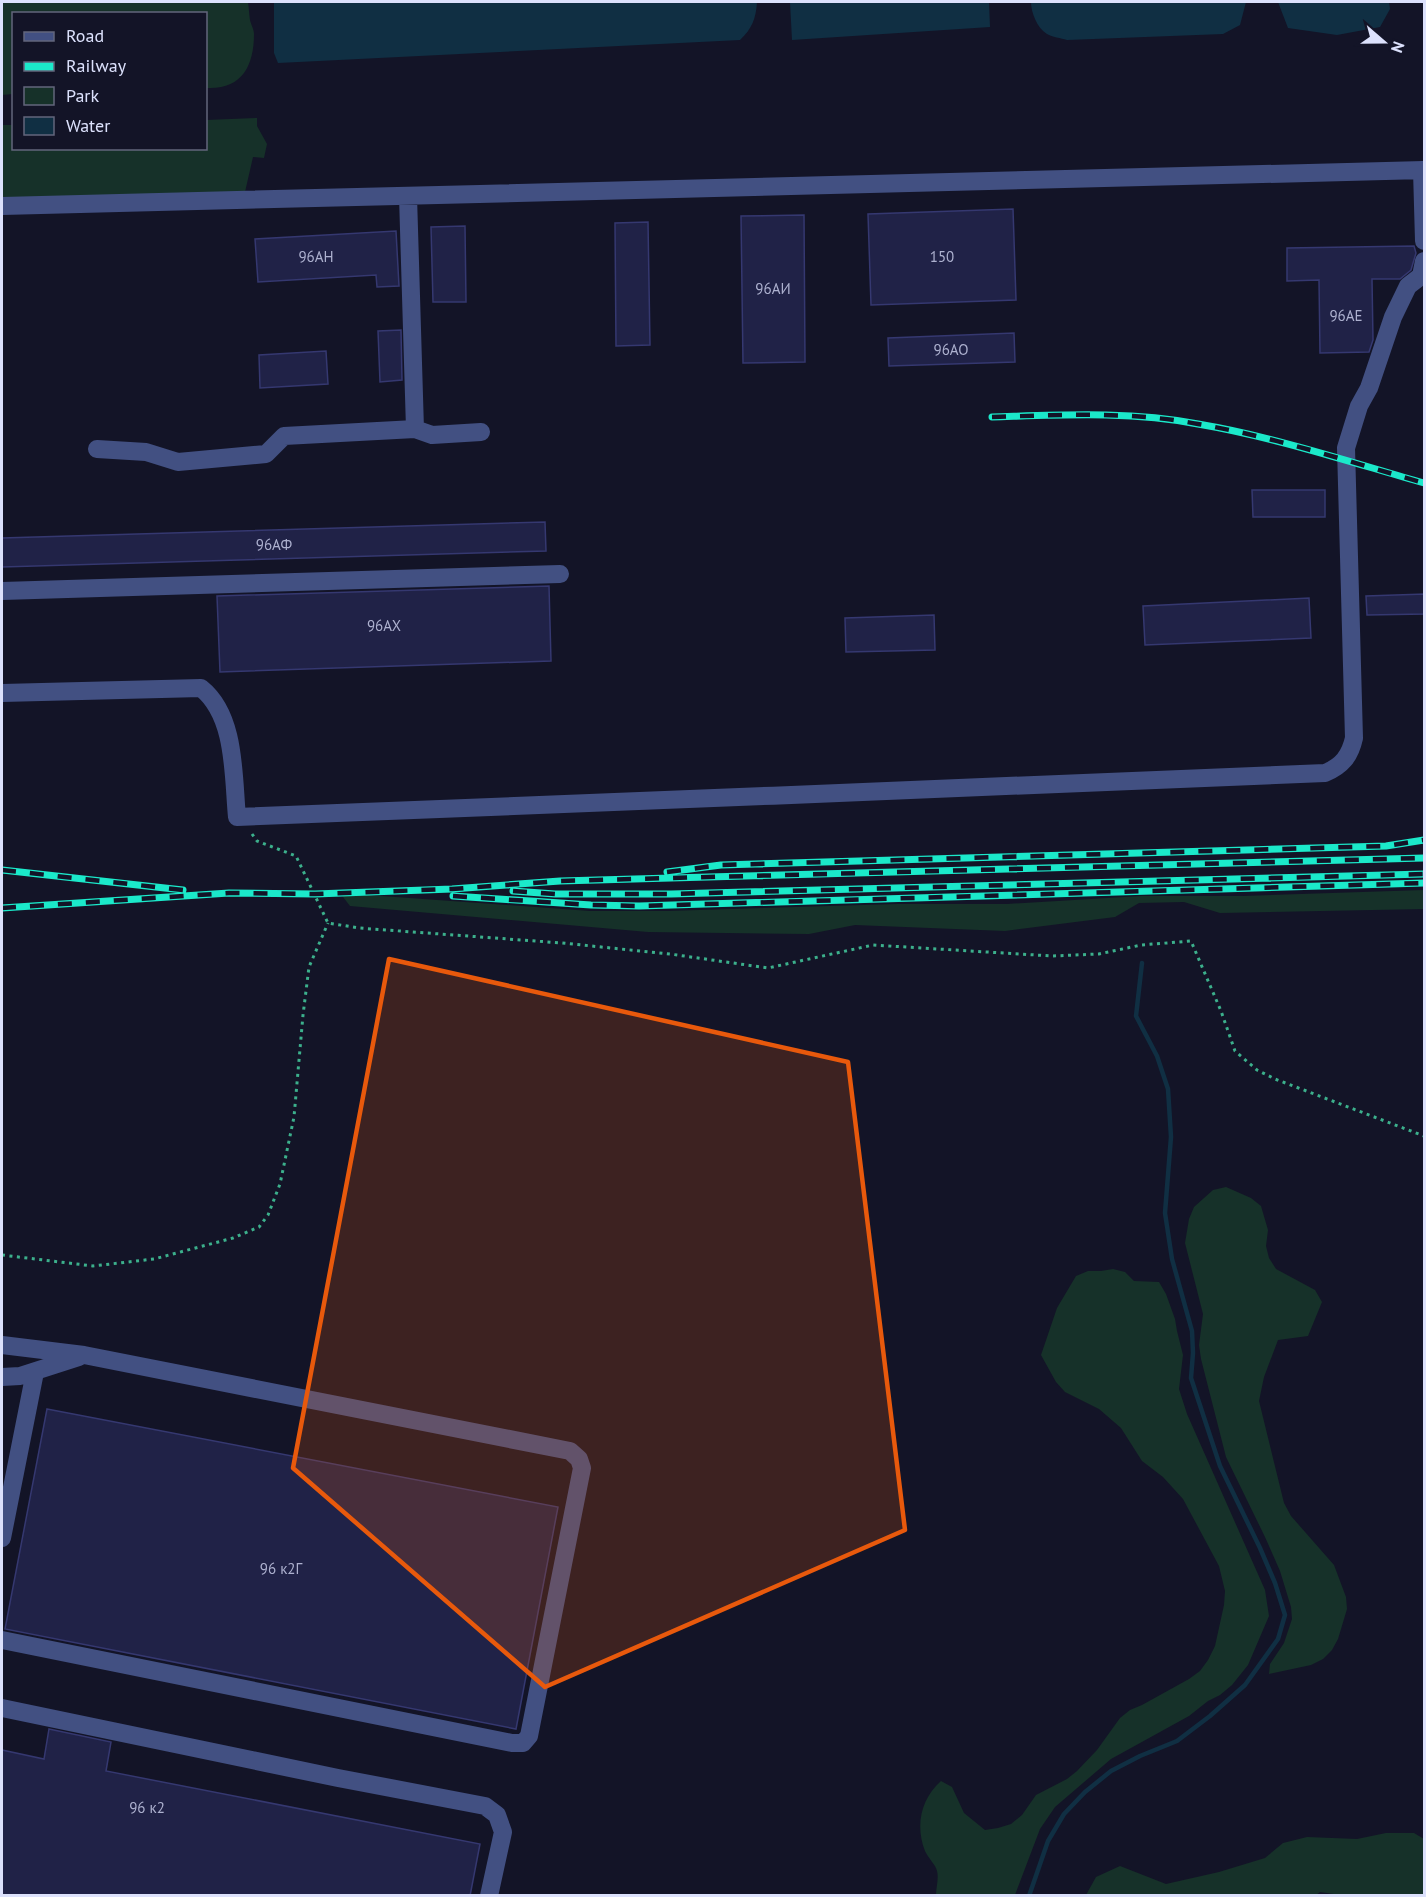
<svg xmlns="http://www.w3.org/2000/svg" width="1426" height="1897" viewBox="0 0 1426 1897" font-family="'PT Sans',sans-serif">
	<rect width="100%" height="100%" fill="#131427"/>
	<path fill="#163129" d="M2,2H248C249,8 249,14 250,20C251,25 254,29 254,34C254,67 241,90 206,88V14H14L13,94L2,95Z
		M257,118V126L267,144L264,158L253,157L245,192L2,201V125H13L14,148H206V120Z
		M1424,890V909L1220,913L1184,902L1139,903L1115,917L1005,931L855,925L809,934L648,932L350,906L340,893L590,911H667L897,904H1007L1141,896H1243Z
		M1226,1187L1251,1198L1261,1206L1268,1230L1266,1246L1269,1258L1276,1269L1315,1290L1322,1302L1308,1336L1278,1340L1264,1377L1259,1401L1284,1503L1291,1516L1334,1565L1346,1597L1347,1609L1338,1639L1332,1650L1323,1659L1311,1665L1269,1674L1270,1664L1284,1643L1292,1619L1291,1607L1280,1571L1265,1537L1226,1457L1201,1359L1199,1345L1203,1314L1185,1243L1189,1219L1194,1207L1213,1190Z
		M1113,1269L1125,1272L1134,1281L1159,1282L1166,1294L1175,1319L1177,1331L1183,1355L1179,1389L1187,1414L1265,1590L1269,1616L1248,1665L1232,1685L1220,1695L1208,1701L1189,1716L1111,1759L1055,1807L1040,1829L1015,1895H936C936,1888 939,1878 937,1871C936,1865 928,1858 925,1851C915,1825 921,1799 941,1781L952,1787L964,1813L985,1830L998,1828L1011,1824L1022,1815L1036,1795L1067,1779L1077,1771L1097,1750L1120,1718L1130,1710L1142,1705L1189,1679L1200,1671L1208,1660L1215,1646L1224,1605L1225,1591L1219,1566L1183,1499L1163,1477L1142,1461L1121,1428L1099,1409L1065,1392L1056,1382L1041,1355L1057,1308L1076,1276L1088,1271H1101Z
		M1386,1833H1414L1424,1839V1895L1347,1896L1320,1892L1315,1896L1086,1895L1096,1877L1120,1866L1166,1884L1219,1872L1265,1858L1283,1843L1307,1837L1357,1839Z"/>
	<path fill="#102f43" d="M274,2H757C756,18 752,29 740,40L278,63L274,53Z
		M790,2H989L990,27L792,40Z
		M1031,2H1246L1240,25L1223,34L1067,40C1061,38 1052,37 1047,34C1037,28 1031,12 1031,2Z
		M1278,2H1389L1390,9L1380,27L1337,35L1288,28Z"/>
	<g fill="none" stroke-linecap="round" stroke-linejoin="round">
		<path stroke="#102f43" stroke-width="4.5" d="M1029,1896L1048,1841L1064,1814L1085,1792L1111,1771L1140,1756L1177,1741L1210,1716L1245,1685L1278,1639L1285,1615L1275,1583L1260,1548L1220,1466L1191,1378L1193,1353L1192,1331L1172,1259L1165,1213L1171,1137L1168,1089L1157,1056L1136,1016L1142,963"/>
	</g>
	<path fill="#202247" stroke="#353870" stroke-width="1.5" d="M1013,209L1016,300L871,305L868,214Z
		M804,215L805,362L743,363L741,216Z
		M648,222L650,345L616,346L615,223Z
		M465,226L466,302H433L431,227Z
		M396,231L399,286L377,287L376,275L258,282L255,239Z
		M1414,246L1416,253L1411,270L1400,279H1372L1373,340L1369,352L1320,353L1319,280L1287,281V248Z
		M401,330L402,380L380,382L378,331Z
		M1014,333L1015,362L889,366L888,338Z
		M326,351L328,384L260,388L259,355Z
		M1252,490H1325V517H1253Z
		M545,522L546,551L2,567V538Z
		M549,586L551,661L220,672L217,596Z
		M1425,594V614L1367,615L1366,596Z
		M1309,598L1311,638L1145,645L1143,606Z
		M934,615L935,650L846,652L845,618Z
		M47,1409L558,1507L516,1729L5,1629Z
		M49,1729L111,1742L106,1771L480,1844L470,1896H2V1750L44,1759Z"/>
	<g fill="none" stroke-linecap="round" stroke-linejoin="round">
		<path stroke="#3cb08c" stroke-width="3" stroke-dasharray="3 4.5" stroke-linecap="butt" d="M252,834L257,841L296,856L328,923L359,928L562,943L670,954L768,968L873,945L1052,956L1099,954L1141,945L1191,941L1221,1011L1235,1051L1257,1070L1275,1079L1424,1136
			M2,1255L93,1266L154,1259L233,1238L259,1227L268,1215L280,1184L294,1117L303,1015L309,967L328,923"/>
		<path stroke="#425082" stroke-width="18" d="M1422,170L1424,241
			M408,196L415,429
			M2,206L1424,170
			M97,449L146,452L178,462L266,454L284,436L415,429L432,435L481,432
			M2,591L560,574
			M2,693L201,688C236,716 233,775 237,817C600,800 962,791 1325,773C1342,766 1350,756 1354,738L1346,448L1359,406L1369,388L1393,317L1408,286L1421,276L1424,261
			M2,1345L84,1355L570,1451L579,1459L582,1468L529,1736L523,1743H512L2,1640
			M2,1377L20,1376L79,1357
			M2,1538L35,1372
			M2,1708L338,1778L485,1806L497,1815L503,1832L489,1896"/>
		<g stroke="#1be9ca" stroke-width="7">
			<path id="rail" d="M992,417C1061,415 1130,411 1198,424C1275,437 1350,462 1424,483
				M2,870L183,890
				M667,872L721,865L1386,846L1424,840
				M513,891L555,894H671L1424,874
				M453,896L591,905L639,906L1424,883
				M2,908L229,893L315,894L452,889L560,881L1424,858"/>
		</g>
		<use href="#rail" stroke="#131427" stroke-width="4.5" stroke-dasharray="14" stroke-linecap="butt"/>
	</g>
	<path fill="#e8590c" fill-opacity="0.2" stroke="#e8590c" stroke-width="4.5" stroke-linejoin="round" d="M389,959L848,1062L905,1530L545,1687L293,1468Z"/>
	<g text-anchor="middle" stroke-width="6" stroke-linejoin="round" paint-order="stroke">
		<g font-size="15" fill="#adb1cf">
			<text x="316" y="262">96АН</text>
			<text x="942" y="262">150</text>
			<text x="773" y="294">96АИ</text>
			<text x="1346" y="321">96АЕ</text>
			<text x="951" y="355">96АО</text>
			<text x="274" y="550">96АФ</text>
			<text x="384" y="631">96АХ</text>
			<text x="281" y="1574">96 к2Г</text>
			<text x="147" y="1813">96 к2</text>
		</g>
	</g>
	<rect width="1426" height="1897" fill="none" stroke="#dce1fc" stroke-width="6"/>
	<rect x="12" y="12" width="195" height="138" fill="#131427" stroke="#63667c" stroke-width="1.5"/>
	<rect x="24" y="32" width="30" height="9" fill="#425082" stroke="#63667c" stroke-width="1.5"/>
	<text x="66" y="42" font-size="18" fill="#dce1fc">Road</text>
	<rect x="24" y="62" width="30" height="9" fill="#1be9ca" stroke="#63667c" stroke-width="1.5"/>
	<text x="66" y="72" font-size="18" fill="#dce1fc">Railway</text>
	<rect x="24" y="87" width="30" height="18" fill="#163129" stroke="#63667c" stroke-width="1.5"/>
	<text x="66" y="102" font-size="18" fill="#dce1fc">Park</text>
	<rect x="24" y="117" width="30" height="18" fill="#102f43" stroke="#63667c" stroke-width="1.5"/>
	<text x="66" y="132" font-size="18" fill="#dce1fc">Water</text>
	<g transform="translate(1384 42) rotate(110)" stroke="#131427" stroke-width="4.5" paint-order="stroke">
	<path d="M0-4.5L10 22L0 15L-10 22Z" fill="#dce1fc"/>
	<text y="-9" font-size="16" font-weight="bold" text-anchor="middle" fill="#dce1fc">N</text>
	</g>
</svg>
